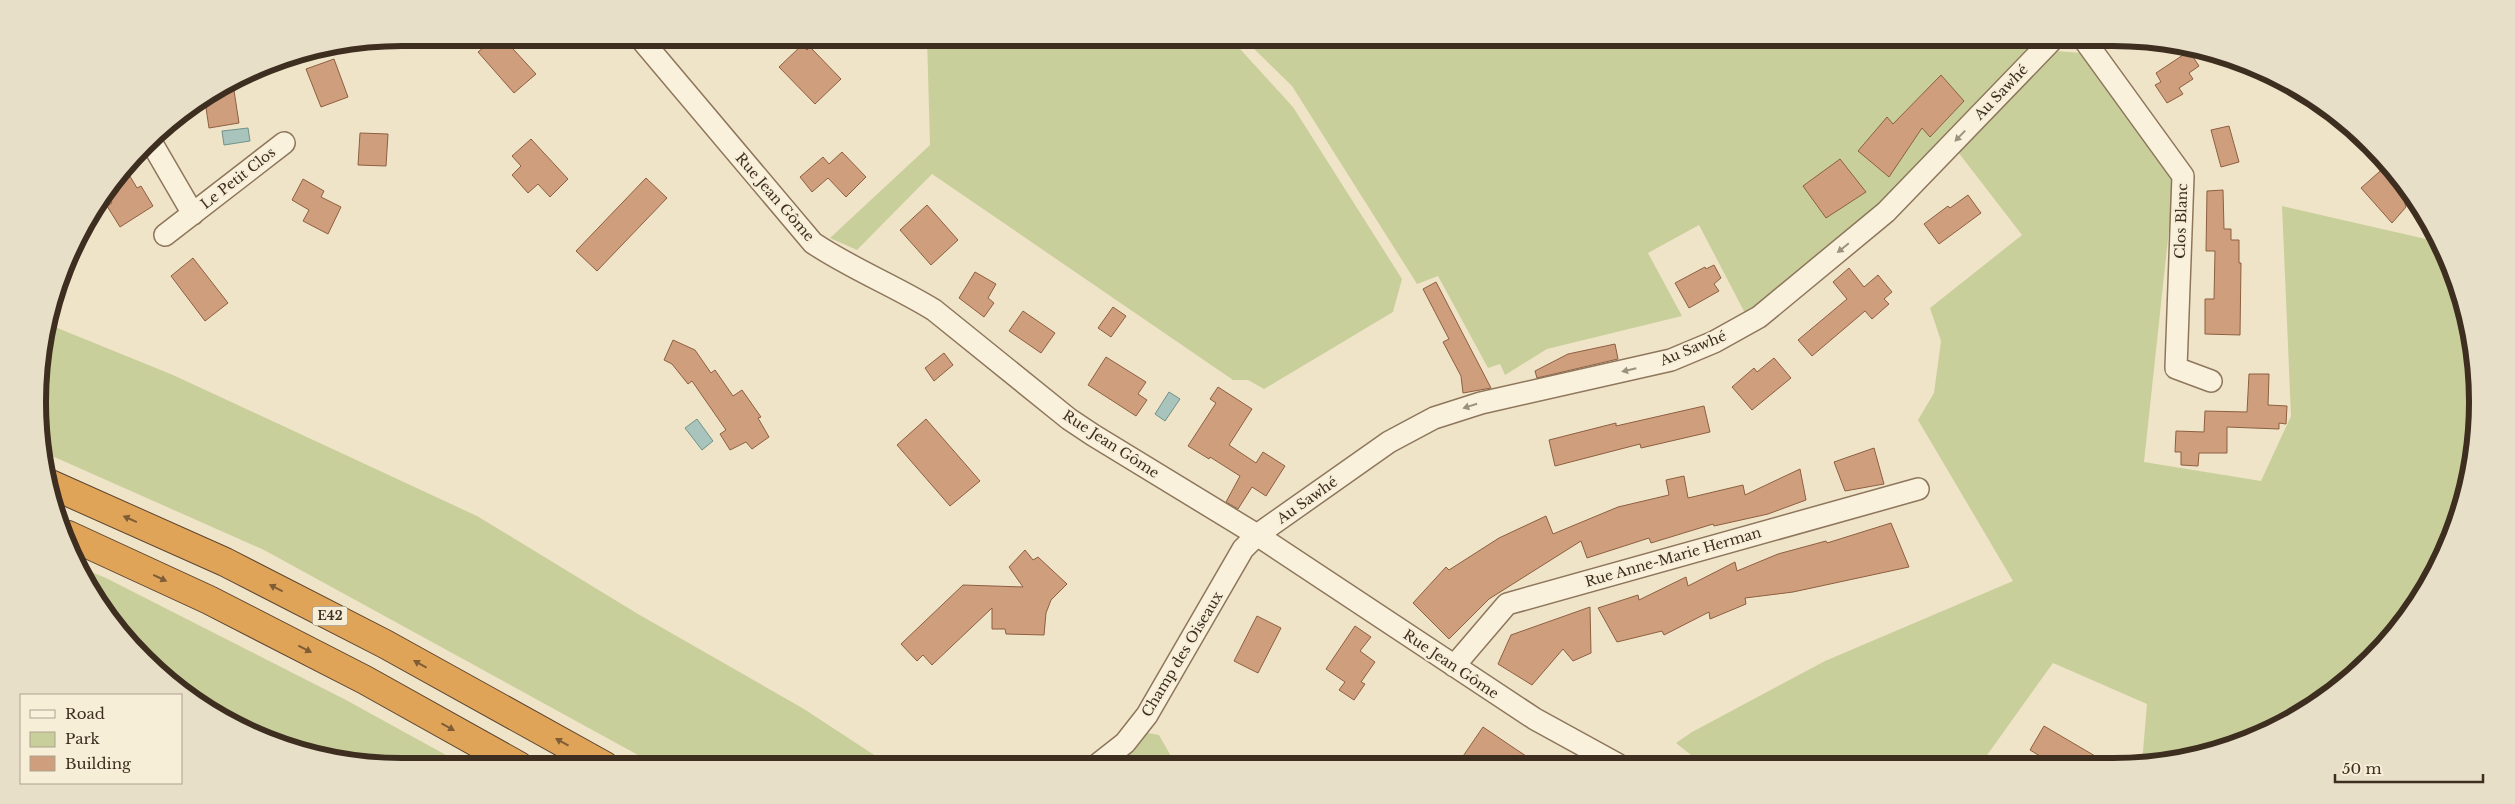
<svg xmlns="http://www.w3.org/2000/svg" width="2515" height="804" viewBox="0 0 2515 804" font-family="'Libre Baskerville',serif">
	<rect width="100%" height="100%" fill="#f0e4c8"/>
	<path fill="#c9cf9b" d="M927,38H1230L1293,107L1402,279L1393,312L1264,389L1248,380H1233L932,174L857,250L830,238L930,145Z
		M1243,38H2042L1888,206L1746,315L1699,225L1648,253L1682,316L1547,349L1505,375L1500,364L1488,368L1438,276L1417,284L1292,86Z
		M2056,51L2081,53L2121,99L2174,183L2144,462L2261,481L2291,416L2282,206L2439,242L2450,263L2471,331L2477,402L2470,473L2429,584L2354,676L2274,729L2161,763H2142L2147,704L2053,663L1985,758L1978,764H1702L1676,743L1692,732L1825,661L2013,581L1918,420L1934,393L1941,341L1930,308L2022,235L1958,152Z
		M50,325L173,375L477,516L638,614L804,709L891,766H658L264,550L43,452L38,426L41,355Z
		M82,568L106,578L346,700L466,766C422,766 374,768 330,759C239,741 152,683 100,606C92,595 88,580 82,568Z
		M1148,733L1159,735L1176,765H1111Z"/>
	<path fill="#a9c4bc" stroke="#6f938a" d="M248,128L250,141L224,145L222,131Z
		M1169,392L1180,399L1165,421L1155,414Z
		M697,419L713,441L702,450L685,428Z"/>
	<path fill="#cf9f7d" stroke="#8d5f41" d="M495,38H503L536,74L514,93L478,52Z
		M802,45L807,50L810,47L841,79L815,104L779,67Z
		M2189,51L2199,66L2189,73L2193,79L2179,88L2183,94L2167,103L2155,85L2161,82L2156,73Z
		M334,59L348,97L321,107L306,69Z
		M1941,75L1964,101L1930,137L1922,128L1889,177L1858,151L1887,117L1893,124Z
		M233,84L239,123L209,128L205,101Z
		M2229,126L2239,162L2221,167L2211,130Z
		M360,133L388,134L386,166L358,165Z
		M531,139L568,179L550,197L538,184L528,193L512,175L521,166L512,156Z
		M842,152L866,177L846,197L828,178L812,192L800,177L823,157L829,164Z
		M1840,159L1866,192L1826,218L1803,186Z
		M2387,165L2405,186L2401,190L2406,207L2392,223L2361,188Z
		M125,168L137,188L141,186L153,206L120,227L107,206L112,203L106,192Z
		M646,178L667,198L597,271L576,251Z
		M303,179L324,191L321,197L341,207L328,234L303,221L309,210L292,200Z
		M2223,190L2224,229H2231V240H2239V263H2241L2240,335L2205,334V299H2214L2215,251H2206L2207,191Z
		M1968,195L1981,213L1939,244L1924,224L1948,206L1950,208Z
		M927,205L958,240L931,265L900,230Z
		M193,258L228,303L205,321L171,276Z
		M1714,265L1721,278L1714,284L1719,291L1689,308L1675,283L1705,267L1706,269Z
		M1849,268L1864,287L1878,275L1892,292L1884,299L1889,304L1872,319L1865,311L1812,356L1798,340L1847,299L1833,282Z
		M975,272L996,284L988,298L994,303L984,317L959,298Z
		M1436,282L1491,388L1463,393L1461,376L1443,342L1449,339L1423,289Z
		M1113,307L1126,316L1111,337L1098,328Z
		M1023,311L1055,333L1041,353L1009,331Z
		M673,340L695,350L711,373L715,370L733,396L742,390L761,417L758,418L769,437L752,449L746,442L730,450L720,434L726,430L692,381L688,384L672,364L664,360Z
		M1615,344L1618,359L1537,378L1535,371L1568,354Z
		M944,353L953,365L934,381L925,368Z
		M1106,357L1146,382L1138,394L1147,400L1136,416L1088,385Z
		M1774,358L1791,378L1752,410L1732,387L1754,368L1757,372Z
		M2249,374H2269L2268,405L2287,406L2286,424L2279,423V429L2227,427V453H2199L2198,466L2181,465V452H2175L2176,431L2204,432L2205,411L2247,412Z
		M1218,387L1252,409L1229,445L1256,463L1263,452L1285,466L1266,496L1252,487L1238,509L1226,502L1240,476L1210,457L1209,459L1188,446L1216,403L1210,399Z
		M1704,406L1710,432L1641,448L1640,444L1555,466L1549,440L1616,423V426Z
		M926,419L980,481L950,506L897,445Z
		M1874,448L1884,484L1845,491L1834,462Z
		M1800,469L1806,500L1768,514L1714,526L1713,524L1651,543L1649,538L1587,558L1581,541L1489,599L1449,639L1413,603L1446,567L1449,570L1499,538L1546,516L1553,534L1618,507L1669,495L1666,480L1684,476L1688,498L1743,485L1745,495Z
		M1891,523L1909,567L1793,592L1745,598L1746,604L1710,619L1709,612L1664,635L1662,631L1617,642L1598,608L1638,595L1639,600L1686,577L1688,586L1735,562L1737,571L1778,554L1826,541L1827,543Z
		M1025,550L1033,560L1038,557L1067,584L1051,600L1046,613L1044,635L1006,634L1005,629H992V608L932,665L923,655L917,661L901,644L963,585L1023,587L1009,567Z
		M1590,607L1591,653L1573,661L1563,649L1532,685L1498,664L1511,635Z
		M1257,616L1281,628L1258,673L1234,661Z
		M1355,626L1371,637L1360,651L1375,662L1361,682L1365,684L1354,700L1339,690L1345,682L1326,669Z
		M2044,726L2107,763L2053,764L2030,750Z
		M1483,727L1514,748L1538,764L1457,765Z"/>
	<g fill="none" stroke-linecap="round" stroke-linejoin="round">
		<g stroke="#8d765c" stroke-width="24">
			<path id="street" d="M640,38L813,243C852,269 895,286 934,310L1069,419L1093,435L1257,535L1535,719L1617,764
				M2083,38L2183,176L2176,368L2211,381
				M150,140L193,214
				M165,235L284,143
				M1454,666L1507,604L1918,489
				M1097,765L1125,743L1147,715L1243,549L1257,535L1389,442L1434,418L1481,403L1671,360L1714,342L1759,317L1886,212L2054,38"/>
		</g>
		<g stroke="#5b4430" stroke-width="30">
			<path id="highway" d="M48,483L225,562L385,644L605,766
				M68,535L209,600L365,680L519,766"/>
		</g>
		<use href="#street" stroke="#faf1dc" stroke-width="21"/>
		<use href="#highway" stroke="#e0a458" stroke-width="28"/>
	</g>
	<defs><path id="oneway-solid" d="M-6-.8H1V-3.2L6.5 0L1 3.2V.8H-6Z" transform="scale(1.25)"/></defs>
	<g fill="#9c907e">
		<use href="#oneway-solid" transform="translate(1960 136) rotate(134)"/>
		<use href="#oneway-solid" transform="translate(1843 248) rotate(141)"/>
		<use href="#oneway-solid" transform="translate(1629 370) rotate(167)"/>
		<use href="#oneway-solid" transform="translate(1470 406) rotate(162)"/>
	</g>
	<g fill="#7e5d36">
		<use href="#oneway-solid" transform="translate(130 519) rotate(-156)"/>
		<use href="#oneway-solid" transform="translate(160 578) rotate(25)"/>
		<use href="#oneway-solid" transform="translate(276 588) rotate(-153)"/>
		<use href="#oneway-solid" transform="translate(305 649) rotate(27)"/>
		<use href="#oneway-solid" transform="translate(420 664) rotate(-151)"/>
		<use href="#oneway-solid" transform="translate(448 727) rotate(29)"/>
		<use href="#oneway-solid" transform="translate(562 742) rotate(-151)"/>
	</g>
	<g text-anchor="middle" stroke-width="4.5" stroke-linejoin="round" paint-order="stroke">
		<rect fill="#f7eed8" stroke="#756857" stroke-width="1" x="312.5" y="606.5" width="35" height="19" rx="4"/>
		<g font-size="12" font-weight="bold" fill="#3d2e20">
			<text x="330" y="620">E42</text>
		</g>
		<g font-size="14" fill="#3d2e20" stroke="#f7eed8">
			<text transform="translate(2001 92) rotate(-46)" y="5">Au Sawhé</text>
			<text transform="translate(238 178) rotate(-38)" y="5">Le Petit Clos</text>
			<text transform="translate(775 197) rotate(49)" y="5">Rue Jean Gôme</text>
			<text transform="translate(2181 221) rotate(-88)" y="5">Clos Blanc</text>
			<text transform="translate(1693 348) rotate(-22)" y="5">Au Sawhé</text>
			<text transform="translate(1111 444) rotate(33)" y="5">Rue Jean Gôme</text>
			<text transform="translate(1307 500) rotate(-35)" y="5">Au Sawhé</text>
			<text transform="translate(1673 557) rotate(-16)" y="5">Rue Anne-Marie Herman</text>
			<text transform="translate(1182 654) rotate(-59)" y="5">Champ des Oiseaux</text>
			<text transform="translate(1451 664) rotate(34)" y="5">Rue Jean Gôme</text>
		</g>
	</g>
	<path d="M0 0H2515V804H0ZM402 46H2113A356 356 0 0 1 2469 402V402A356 356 0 0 1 2113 758H402A356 356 0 0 1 46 402V402A356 356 0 0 1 402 46Z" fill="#e8dfc9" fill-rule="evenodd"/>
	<path fill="none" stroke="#3d2e20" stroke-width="6" d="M402 46H2113A356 356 0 0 1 2469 402V402A356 356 0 0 1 2113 758H402A356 356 0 0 1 46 402V402A356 356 0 0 1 402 46Z"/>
	<rect x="20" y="694" width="162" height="90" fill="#f7eed8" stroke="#ada18e"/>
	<rect x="30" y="710" width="25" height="8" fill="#faf1dc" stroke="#ada18e"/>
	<text x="65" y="719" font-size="15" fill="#3d2e20">Road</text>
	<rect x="30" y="732" width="25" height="15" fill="#c9cf9b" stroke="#ada18e"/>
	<text x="65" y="744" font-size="15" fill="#3d2e20">Park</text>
	<rect x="30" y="756" width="25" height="15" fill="#cf9f7d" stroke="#ada18e"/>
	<text x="65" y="769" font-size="15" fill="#3d2e20">Building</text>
	<path d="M2335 774v8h148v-8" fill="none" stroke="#3d2e20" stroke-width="2.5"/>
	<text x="2342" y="774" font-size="15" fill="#3d2e20" stroke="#f7eed8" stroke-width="4" paint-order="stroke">50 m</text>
</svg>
